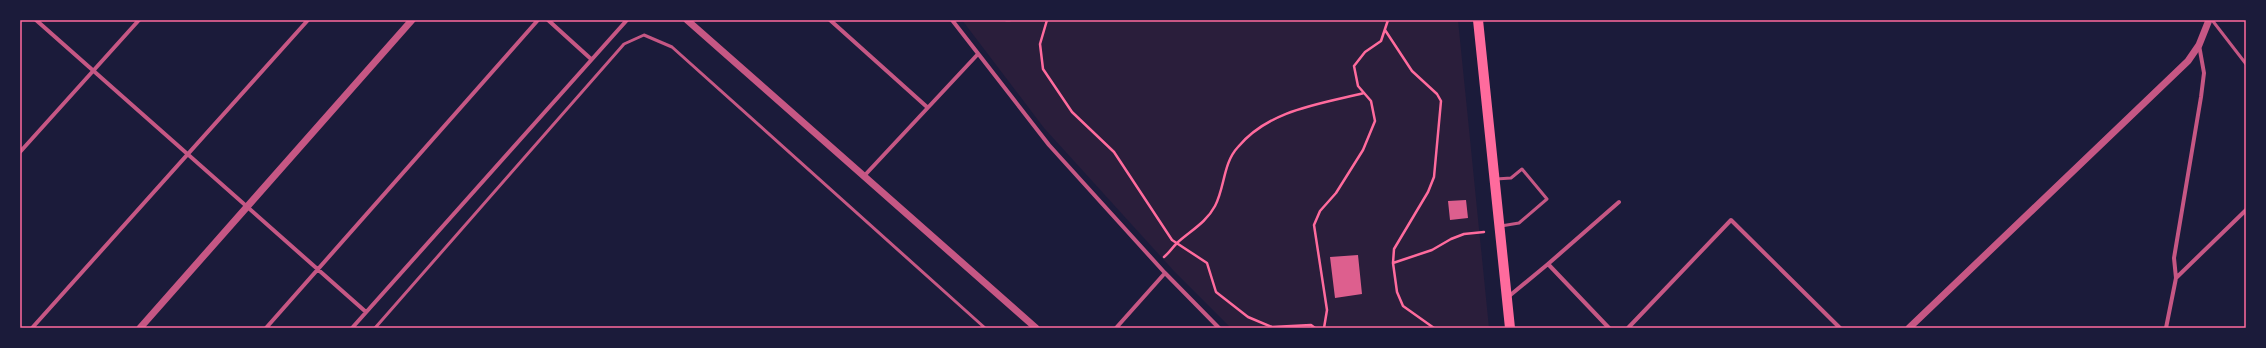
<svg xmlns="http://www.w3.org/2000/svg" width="2266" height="348" viewBox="0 0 2266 348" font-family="'Times New Roman',serif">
	<rect width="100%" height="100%" fill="#1b1b3a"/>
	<path fill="#2a1e3b" d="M962,20H1458L1489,328H1231L1173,270L1044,128Z"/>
	<path fill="#dd5f8e" d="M1466,200L1468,218L1450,220L1448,201Z
		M1358,255L1362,294L1335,298L1330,257Z"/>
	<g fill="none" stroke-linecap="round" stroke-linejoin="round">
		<path stroke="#ff6b9d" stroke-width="2.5" d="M1006,20H1010
			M1047,20L1040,44L1043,69L1072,112L1114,152L1172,240L1207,263L1216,292L1248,317L1272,327L1311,325L1315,328
			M1385,30L1412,71L1437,94L1441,101L1434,177L1428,192L1394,249L1393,263L1397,292L1403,306L1434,328
			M1164,257C1169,253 1172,248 1177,243C1190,231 1206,223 1215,206C1225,187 1223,163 1238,147C1269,110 1319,104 1364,93
			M1393,263L1432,250L1451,239L1464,234L1484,232
			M1324,328L1327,310L1314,225L1320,211L1336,193L1363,150L1375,121L1371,101L1358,86L1354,66L1365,52L1381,41L1388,20"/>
		<path stroke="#c65784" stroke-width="3" d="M2212,20L2246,64
			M1496,179L1511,178L1522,169L1547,199L1519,223L1501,226
			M375,328L624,44L644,35L672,47L985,328"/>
		<path stroke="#c65784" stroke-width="4" d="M36,20L366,312
			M548,20L591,59
			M830,20L927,107
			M952,20L1049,145L1165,273L1219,328
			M20,152L139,20
			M865,175L978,54
			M1548,264L1619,202
			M2176,278L2246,210
			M1508,297L1548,264L1609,328
			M32,328L308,20
			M266,328L538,20
			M352,328L627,20
			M1116,328L1165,273
			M1628,328L1731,220L1840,328
			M2166,328L2176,278L2174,258L2201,97L2204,73L2199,45"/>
		<path stroke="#c65784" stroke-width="7" d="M687,20L1036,328
			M140,328L412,20
			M1909,328L2188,61L2199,45L2209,20"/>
		<path stroke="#ff6b9d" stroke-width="10" d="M1478,20L1510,328"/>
	</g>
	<rect width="2266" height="348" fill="none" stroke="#1b1b3a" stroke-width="42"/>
	<rect x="21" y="21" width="2224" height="306" fill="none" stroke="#ff6b9d" stroke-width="1.5"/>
</svg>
